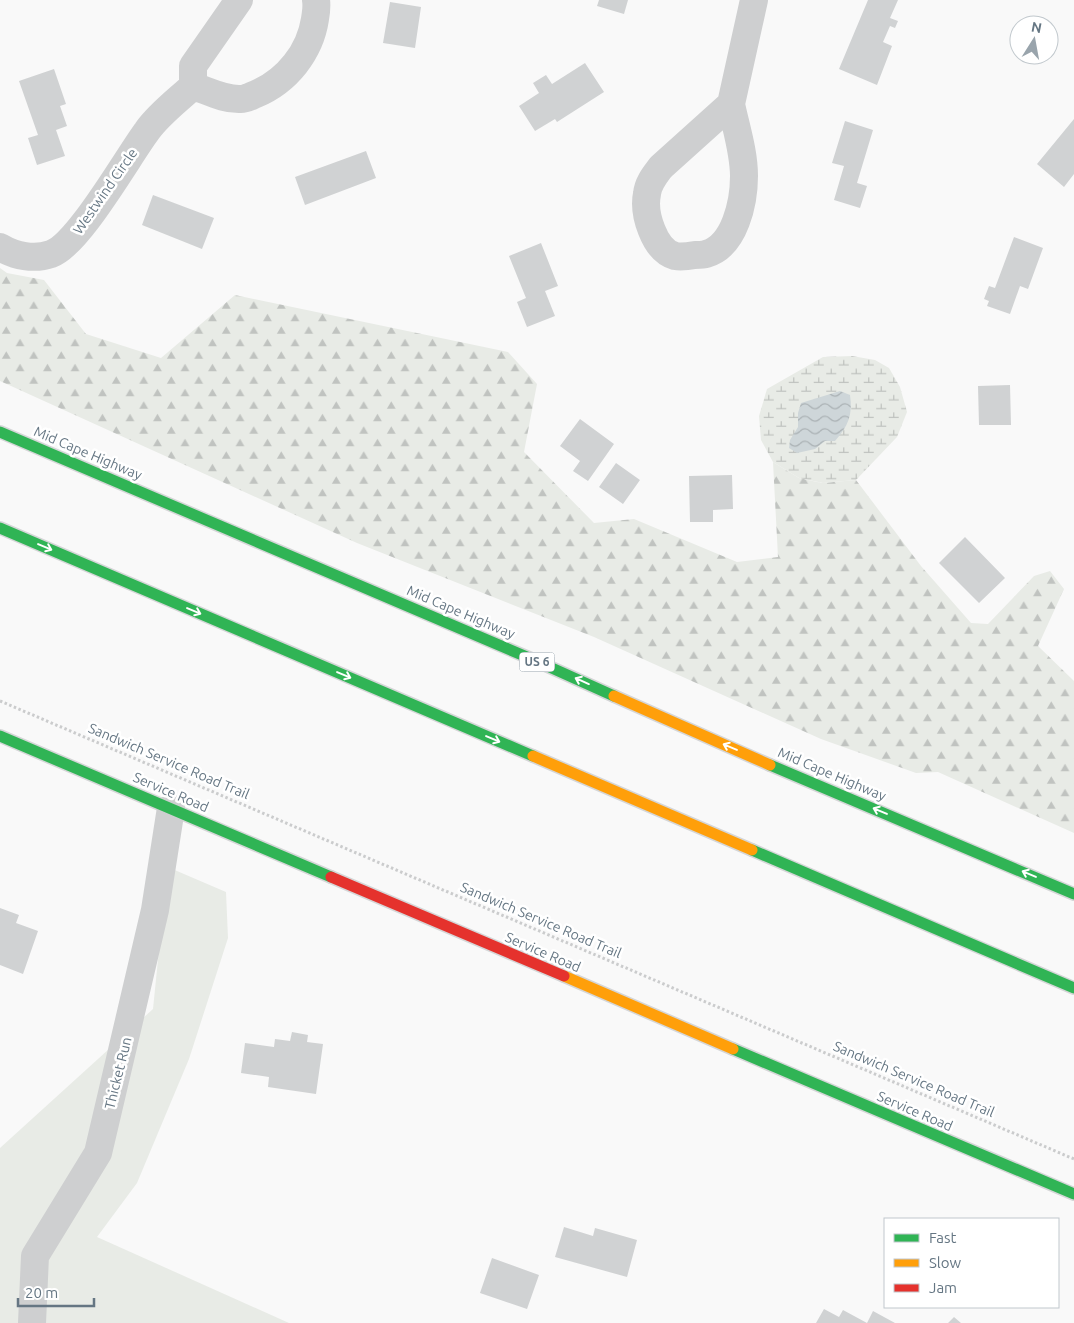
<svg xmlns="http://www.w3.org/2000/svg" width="1074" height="1323" viewBox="0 0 1074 1323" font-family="Ubuntu,sans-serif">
	<defs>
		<pattern id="forest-firs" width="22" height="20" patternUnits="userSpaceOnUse" patternTransform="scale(1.25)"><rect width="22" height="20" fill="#e8ebe6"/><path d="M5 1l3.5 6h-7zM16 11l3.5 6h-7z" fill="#c0c3c0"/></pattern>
		<pattern id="wetland-marsh" width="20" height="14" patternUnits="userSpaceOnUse" patternTransform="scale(1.25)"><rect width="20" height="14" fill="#e8ebe6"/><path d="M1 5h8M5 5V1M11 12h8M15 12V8" fill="none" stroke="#c0c3c0"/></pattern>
		<pattern id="water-waves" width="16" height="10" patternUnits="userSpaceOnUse" patternTransform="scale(1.25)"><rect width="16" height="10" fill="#ced6d9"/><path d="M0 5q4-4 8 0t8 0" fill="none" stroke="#abb2b5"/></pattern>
	</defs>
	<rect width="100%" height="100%" fill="#f9f9f9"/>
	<path fill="url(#forest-firs)" d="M0,268L7,273L44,280L86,334L161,358L235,295L508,352L537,384L524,452L594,523L634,519L737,562L778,557L773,462L799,478L822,483L856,480L921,566L971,623L988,624L1034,576L1050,571L1064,589L1038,646L1074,681V833L938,772L916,773L821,739L594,637L357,543L0,381Z"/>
	<path fill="url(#wetland-marsh)" d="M852,356L875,360L889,368L900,387L907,412L897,437L856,480L823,483L799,478L773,462L761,440L759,416L767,389L823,357Z"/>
	<path fill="#e8ebe6" d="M156,862L226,892L228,938L189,1059L137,1183L97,1237L289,1323H0V1148L153,1009L161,930Z"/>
	<path fill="url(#water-waves)" d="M840,391L850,395C853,415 848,426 835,441H825L815,449L797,453L789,448L790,440L798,427V413L801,403Z"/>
	<path fill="#d0d2d3" d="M599,0H628L624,14L597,6Z
		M868,0H898L890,18L898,21L895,28L890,26L883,42L892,46L877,85L839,69Z
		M390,2L421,7L415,48L383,43Z
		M585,63L604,92L557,122L555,119L535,131L519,106L539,93L533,83L546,75L552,84Z
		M54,69L66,104L60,106L67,126L56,130L65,156L37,165L28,138L38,135L19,81Z
		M1074,119V174L1064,187L1037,164Z
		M845,121L873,130L857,183L867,186L860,208L834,200L844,166L832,163Z
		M366,151L376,178L305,205L295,177Z
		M153,195L214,218L202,249L142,225Z
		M1014,237L1043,248L1028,289L1020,286L1010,314L987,306L989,301L984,299L989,286L995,288Z
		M541,243L558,286L545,291L555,316L527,327L517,302L526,298L509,256Z
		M1010,385L1011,425H979L978,386Z
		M580,419L614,444L588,481L573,471L580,461L560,446Z
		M616,463L640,480L623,504L599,487Z
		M732,475L733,509L713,510V522H690L689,476Z
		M965,537L1005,578L979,603L939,563Z
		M0,908L19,915L16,923L38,931L23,974L0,965Z
		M292,1032L308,1035L307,1042L323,1044L316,1094L268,1087L269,1077L241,1073L245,1043L274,1047L275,1039L290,1041Z
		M564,1227L593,1236L595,1228L637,1240L627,1277L555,1257Z
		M492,1258L539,1275L527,1309L480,1293Z
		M824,1309L839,1317L843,1310L867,1323L873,1311L895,1323H816Z
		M954,1317L961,1323H948Z"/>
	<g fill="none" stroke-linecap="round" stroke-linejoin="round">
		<g stroke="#d5d6d7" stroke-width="14">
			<path id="fast" d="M0,432L534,660L614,696
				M0,528L533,756
				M0,736L331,877
				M770,765L1074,894
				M752,850L1074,988
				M733,1049L1074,1194"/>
		</g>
		<g stroke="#d5d6d7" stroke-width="14">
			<path id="slow" d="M614,696L770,765
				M533,756L752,850
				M564,976L733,1049"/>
		</g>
		<g stroke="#d5d6d7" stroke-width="14">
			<path id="jam" d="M331,877L564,976"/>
		</g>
		<path stroke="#cbcccd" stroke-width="3" stroke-dasharray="2.5 2.5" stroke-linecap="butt" d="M0,701L1074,1159"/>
		<path stroke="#cecfd0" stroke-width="28" d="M239,0L193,66V86C208,91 225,100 241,99C246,99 251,96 256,94C287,81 310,52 315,19C316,13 317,6 316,0
			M731,104C736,128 744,152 744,176C744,202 735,246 706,254C703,255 698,255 695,255C689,256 681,257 675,256C654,250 643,213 647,194C648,183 655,175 661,167Z
			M731,104L754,0
			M0,247C15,256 34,260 51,254C78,245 127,158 147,131C159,114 178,100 193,86
			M32,1323L35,1256L98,1153L155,910L171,808"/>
		<use href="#fast" stroke="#30b455" stroke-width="11"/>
		<use href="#slow" stroke="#ff9f0a" stroke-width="11"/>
		<use href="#jam" stroke="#e5322d" stroke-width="11"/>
	</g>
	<defs><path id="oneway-shaft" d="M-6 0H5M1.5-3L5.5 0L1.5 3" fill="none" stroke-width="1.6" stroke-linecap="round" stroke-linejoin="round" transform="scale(1.25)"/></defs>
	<g stroke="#fff">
		<use href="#oneway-shaft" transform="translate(45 547) rotate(23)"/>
		<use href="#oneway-shaft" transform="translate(194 611) rotate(23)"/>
		<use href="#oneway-shaft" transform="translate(344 675) rotate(23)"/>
		<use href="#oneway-shaft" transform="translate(582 681) rotate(-156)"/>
		<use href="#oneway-shaft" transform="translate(493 739) rotate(23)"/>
		<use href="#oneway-shaft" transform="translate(730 747) rotate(-157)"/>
		<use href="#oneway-shaft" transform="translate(880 811) rotate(-157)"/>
		<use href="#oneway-shaft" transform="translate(1029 874) rotate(-157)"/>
	</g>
	<g text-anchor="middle" stroke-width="5" stroke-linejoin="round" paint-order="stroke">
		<rect fill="#fff" stroke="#939fa8" stroke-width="1" x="519.5" y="652.5" width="35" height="19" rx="4"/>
		<g font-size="12" font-weight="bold" fill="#657683">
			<text x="537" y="666">US 6</text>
		</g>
		<g font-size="14" fill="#657683" stroke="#fff">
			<text transform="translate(105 191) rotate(-55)" y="5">Westwind Circle</text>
			<text transform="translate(88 453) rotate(23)" y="5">Mid Cape Highway</text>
			<text transform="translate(461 612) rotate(23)" y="5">Mid Cape Highway</text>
			<text transform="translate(169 761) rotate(23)" y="5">Sandwich Service Road Trail</text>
			<text transform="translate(832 774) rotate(23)" y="5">Mid Cape Highway</text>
			<text transform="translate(171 792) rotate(23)" y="5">Service Road</text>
			<text transform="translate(541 920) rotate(23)" y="5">Sandwich Service Road Trail</text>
			<text transform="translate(543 952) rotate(23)" y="5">Service Road</text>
			<text transform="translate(118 1073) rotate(-76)" y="5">Thicket Run</text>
			<text transform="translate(914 1079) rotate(23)" y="5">Sandwich Service Road Trail</text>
			<text transform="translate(915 1111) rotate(23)" y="5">Service Road</text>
		</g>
	</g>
	<rect x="884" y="1218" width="175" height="90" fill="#ffffff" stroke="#c1c8cd"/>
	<rect x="894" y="1234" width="25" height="8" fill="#30b455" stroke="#c1c8cd"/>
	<text x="929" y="1243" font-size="15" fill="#657683">Fast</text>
	<rect x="894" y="1259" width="25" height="8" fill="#ff9f0a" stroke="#c1c8cd"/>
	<text x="929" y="1268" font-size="15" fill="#657683">Slow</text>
	<rect x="894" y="1284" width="25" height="8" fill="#e5322d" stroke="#c1c8cd"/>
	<text x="929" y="1293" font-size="15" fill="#657683">Jam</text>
	<g transform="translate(1034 40) rotate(11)"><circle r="24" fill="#ffffff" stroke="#c1c8cd"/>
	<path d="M0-4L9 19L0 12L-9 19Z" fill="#99a4ac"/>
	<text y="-8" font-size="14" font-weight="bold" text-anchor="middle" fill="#657683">N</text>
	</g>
	<path d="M18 1298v8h76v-8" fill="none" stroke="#657683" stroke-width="2.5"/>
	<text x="25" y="1298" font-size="15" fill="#657683" stroke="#ffffff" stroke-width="4" paint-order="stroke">20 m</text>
</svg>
